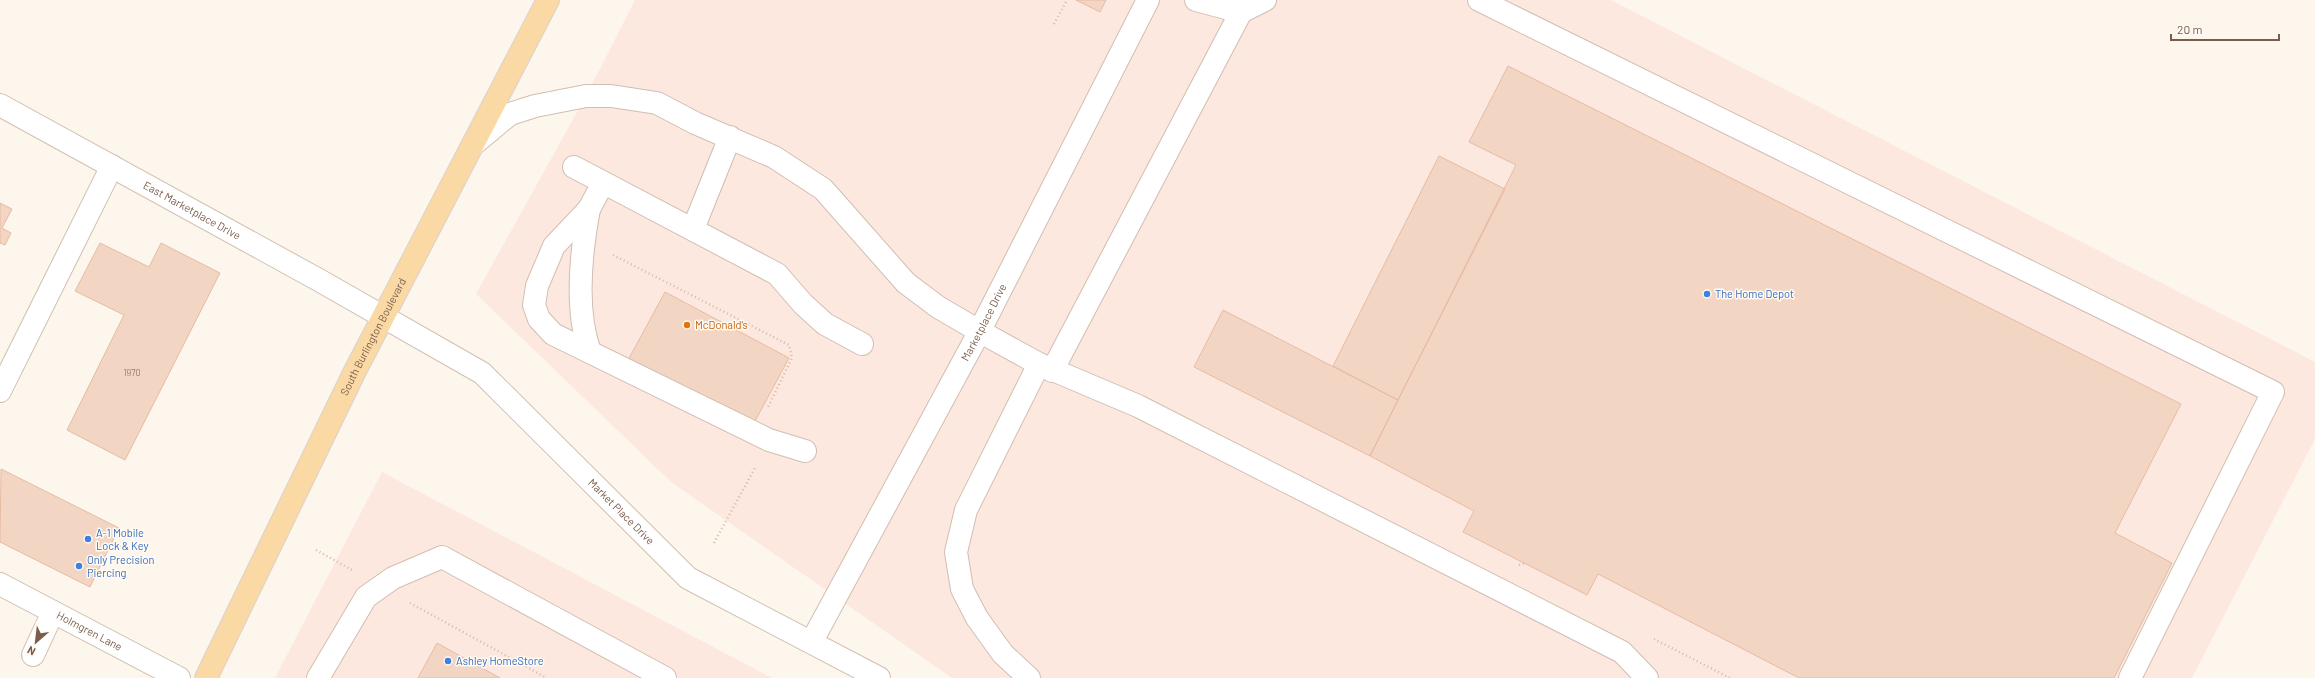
<svg xmlns="http://www.w3.org/2000/svg" width="2315" height="678" viewBox="0 0 2315 678" font-family="Barlow,sans-serif">
	<rect width="100%" height="100%" fill="#fdf6ec"/>
	<path fill="#fde8e0" d="M635,0H1611L2315,362V439L2192,678H952L671,482L476,294L586,96Z
		M382,472L772,678H275Z"/>
	<path fill="#f3d5c3" stroke="#e6bba3" d="M1076,0H1106L1100,12Z
		M1508,66L2181,404L2115,533L2172,563L2114,678H1799L1598,574L1587,595L1463,532L1474,511L1370,456L1516,165L1469,142Z
		M1439,156L1505,189L1398,400L1333,366Z
		M0,203L12,209L2,228L11,233L5,245L0,243Z
		M100,243L149,267L161,243L220,273L125,460L67,430L124,315L75,291Z
		M665,292L789,358L754,423L627,362Z
		M1223,310L1398,400L1370,456L1194,367Z
		M1,469L119,528L90,587L0,542Z
		M437,643L500,678H418Z"/>
	<g fill="none" stroke-linecap="round" stroke-linejoin="round">
		<g stroke="#d1beb0" stroke-width="24">
			<g id="minor">
				<path d="M1196,0L1241,12L1265,0"/>
				<path d="M1479,0L2273,392L2130,678"/>
				<path id="s1" d="M0,105L317,279L482,373L688,578L879,678"/>
				<path d="M475,143L510,114L535,106L586,96H611L657,103L695,123L774,157L823,189L906,283L938,307L979,331L1039,364L1138,406L1622,652L1647,678"/>
				<path d="M574,167L777,274L803,304L825,324L862,344"/>
				<path d="M603,183L589,209L554,246L537,286L534,305L539,319L553,334L769,440L805,451"/>
				<path d="M589,209C581,252 575,311 590,352"/>
				<path d="M693,229L730,137"/>
				<path d="M1052,371L1241,12"/>
				<path d="M0,391L112,166"/>
				<path id="s2" d="M0,584L179,678"/>
				<path id="s3" d="M812,641L975,340L1148,0"/>
				<path d="M33,655L53,612"/>
				<path d="M318,678L366,597L393,578L442,557L665,678"/>
				<path d="M1029,678L1003,654L977,618L962,589L956,552L966,510L1039,364"/>
			</g>
		</g>
		<g stroke="#dad1cd" stroke-width="24">
			<g id="major">
				<path id="s4" d="M206,678L355,371L548,0"/>
			</g>
		</g>
		<path stroke="#d9b8a5" stroke-width="2.5" stroke-dasharray="1 3" stroke-linecap="butt" d="M1054,24L1067,0
			M613,255L789,345L792,358L768,407
			M714,543L756,466
			M316,550L352,570
			M1519,565L1525,563
			M410,603L547,678
			M1654,639L1730,678"/>
		<use href="#minor" stroke="#fff" stroke-width="22"/>
		<use href="#major" stroke="#fbd9a5" stroke-width="22"/>
	</g>
	<g fill="#3f7fe0" stroke="#fffaf3" stroke-width="1.5">
		<circle cx="1707" cy="294" r="4"/>
		<circle cx="88" cy="539" r="4"/>
		<circle cx="79" cy="566" r="4"/>
		<circle cx="448" cy="661" r="4"/>
	</g>
	<circle fill="#e8710a" stroke="#fffaf3" stroke-width="1.5" cx="687" cy="325" r="4"/>
	<g text-anchor="middle" stroke-width="3" stroke-linejoin="round" paint-order="stroke">
		<g font-size="9" fill="#987a6a">
			<text x="132" y="376">1970</text>
		</g>
		<g font-size="11" fill="#7a5c4d" stroke="#fffaf3">
			<text dy="4" stroke="none"><textPath href="#s1" startOffset="219">East Marketplace Drive</textPath></text>
			<text dy="4" stroke="none"><textPath href="#s3" startOffset="362">Marketplace Drive</textPath></text>
			<text dy="4" stroke="none"><textPath href="#s4" startOffset="380">South Burlington Boulevard</textPath></text>
			<text dy="4" stroke="none"><textPath href="#s1" startOffset="748">Market Place Drive</textPath></text>
			<text dy="4" stroke="none"><textPath href="#s2" startOffset="101">Holmgren Lane</textPath></text>
		</g>
		<g font-size="11" fill="#366cbe" stroke="#fffaf3" text-anchor="start">
			<text x="1715" y="298">The Home Depot</text>
			<text x="96" y="537">A-1 Mobile<tspan x="96" dy="13">Lock &amp; Key</tspan></text>
			<text x="87" y="564">Only Precision<tspan x="87" dy="13">Piercing</tspan></text>
			<text x="456" y="665">Ashley HomeStore</text>
		</g>
		<g font-size="11" fill="#c56008" stroke="#fffaf3" text-anchor="start">
			<text x="695" y="329">McDonald's</text>
		</g>
	</g>
	<g transform="translate(36 642) rotate(208)" stroke="#fffaf3" stroke-width="3" paint-order="stroke">
	<path d="M0-3L7 15L0 10L-7 15Z" fill="#7a5c4d"/>
	<text y="-6" font-size="11" font-weight="bold" text-anchor="middle" fill="#7a5c4d">N</text>
	</g>
	<path d="M2171 34v6h108v-6" fill="none" stroke="#7a5c4d" stroke-width="2"/>
	<text x="2177" y="34" font-size="12" fill="#7a5c4d" stroke="#fffaf3" stroke-width="3" paint-order="stroke">20 m</text>
</svg>
